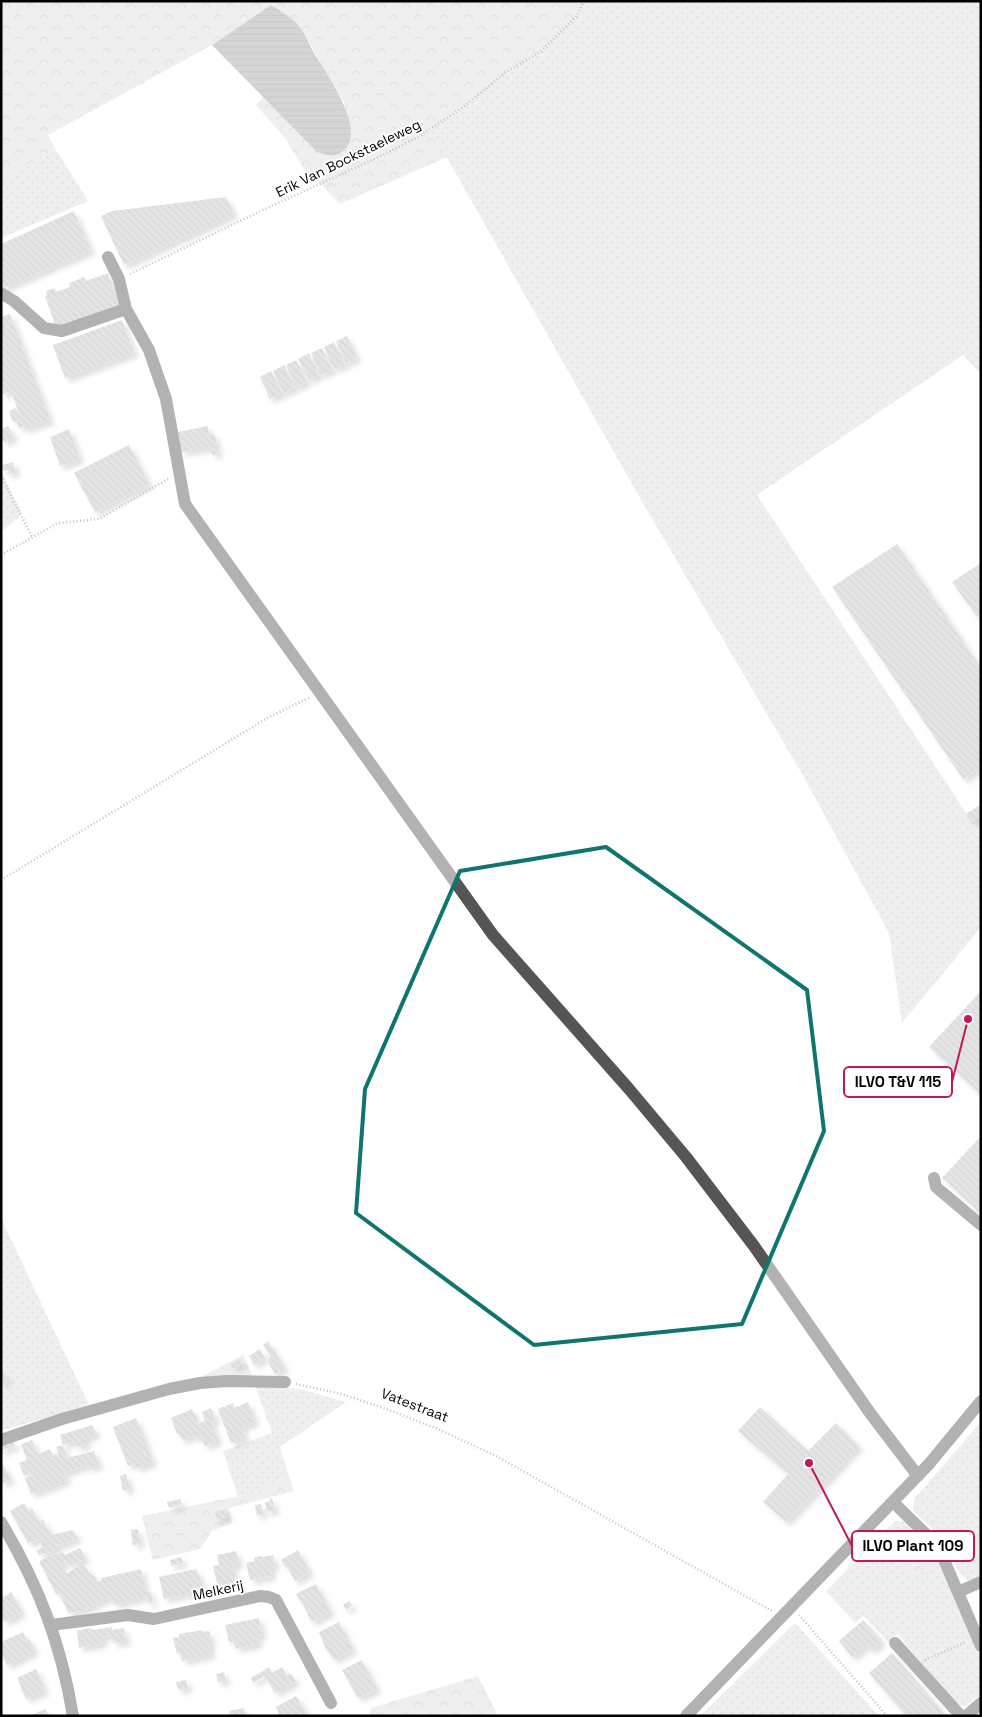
<svg xmlns="http://www.w3.org/2000/svg" width="982" height="1717" viewBox="0 0 982 1717" font-family="'Space Grotesk',sans-serif">
	<defs>
		<pattern id="grass-dots" width="8" height="8" patternUnits="userSpaceOnUse" patternTransform="scale(1.25)"><rect width="8" height="8" fill="#dcdcdc"/><path d="M2 2h.1M6 6h.1" fill="none" stroke="#bbb" stroke-width="1.8" stroke-linecap="round"/></pattern>
		<pattern id="forest-crowns" width="20" height="18" patternUnits="userSpaceOnUse" patternTransform="scale(1.25)"><rect width="20" height="18" fill="#dcdcdc"/><path d="M2 6a3 3 0 1 1 6 0M12 15a3 3 0 1 1 6 0" fill="none" stroke="#bbb"/></pattern>
		<pattern id="water-rules" width="6" height="5" patternUnits="userSpaceOnUse" patternTransform="scale(1.25)"><rect width="6" height="5" fill="#a3a3a3"/><path d="M0 2.5h6" fill="none" stroke="#8b8b8b"/></pattern>
		<pattern id="building-back-hatch" width="6" height="6" patternUnits="userSpaceOnUse" patternTransform="scale(1.25)"><rect width="6" height="6" fill="#c4c4c4"/><path d="M-1 5l2 2M0 0l6 6M5-1l2 2" fill="none" stroke="#a7a7a7"/></pattern>
		<filter id="shadow"><feDropShadow dx="4.5" dy="4.5" stdDeviation="2.5" flood-color="#0004"/></filter>
	</defs>
	<rect width="100%" height="100%" fill="#fff"/>
	<path fill="url(#grass-dots)" d="M584,1H981V374L963,355L757,495L972,822L981,816V927L902,1023L889,933L801,772L644,505L437,140L429,130L462,108L506,72L540,52L577,16Z
		M56,150L88,201L1,238V181Z
		M1,471L22,514L1,532Z
		M1,1218L89,1405L1,1431Z
		M255,1385L300,1389L346,1402L280,1447L289,1476L254,1493L238,1497L223,1451L272,1433Z
		M981,1422V1525L969,1542L981,1577L972,1580H966L958,1570L939,1535L913,1511L914,1499Z
		M895,1521L905,1522L917,1537L896,1563L913,1574L940,1566L981,1659V1694L965,1707L956,1703L897,1634L888,1642L864,1616L855,1623L826,1591Z
		M795,1623L879,1716H700Z"/>
	<path fill="url(#forest-crowns)" d="M1,1H584L577,16L540,52L506,72L462,108L429,130L437,140L447,157L340,204L314,177L308,176L285,138L256,105L263,97L318,152L351,137L344,102L300,27L271,5L212,45L48,135L56,150L1,181Z
		M243,1355L253,1376L201,1377Z
		M289,1476L294,1491L229,1508L232,1523L212,1531L200,1549L153,1560L142,1516L254,1493Z
		M981,1525V1576C957,1560 968,1545 981,1525Z
		M917,1537C930,1541 935,1554 940,1566L913,1574L897,1566L896,1563Z
		M478,1676L498,1716H368L371,1708Z"/>
	<path fill="url(#water-rules)" d="M271,5C281,11 291,17 299,26C305,33 309,44 314,53C326,72 366,129 345,149C336,158 329,156 317,152L212,45Z"/>
	<path fill="url(#building-back-hatch)" filter="url(#shadow)" d="M226,197L234,214L124,265L101,216L112,211Z
		M74,211L91,250L4,288L1,283V244Z
		M108,273L120,306L56,327L45,296L47,295L46,291L54,288L56,292L70,287L69,283L84,277L86,281Z
		M10,314L50,420L25,429L24,426L19,428L17,421L13,422L9,411L16,408L21,419L11,391L1,395V317Z
		M122,320L134,353L65,378L53,345Z
		M347,336L357,358L346,363L336,341Z
		M334,342L345,364L334,369L324,347Z
		M322,348L332,370L321,375L311,353Z
		M309,353L319,375L309,380L298,359Z
		M296,360L307,382L296,387L286,365Z
		M284,365L295,388L283,393L273,371Z
		M271,371L282,393L270,399L260,377Z
		M8,426L14,437L4,442L1,437V429Z
		M208,426L209,435H215L218,454L212,455L211,447L181,452L178,432Z
		M69,429L80,459L60,466L50,437Z
		M129,445L149,484L95,512L74,473Z
		M13,462L16,473L9,474L8,470L4,471L2,465Z
		M897,544L981,668V767L963,779L832,587Z
		M981,563V614L977,617L952,582Z
		M981,804V816L972,822L966,814Z
		M981,991V1095L929,1047Z
		M981,1136V1214L942,1178Z
		M268,1341L285,1368L275,1374L267,1360L271,1357L263,1345Z
		M260,1349L265,1358L254,1365L249,1356Z
		M240,1359L242,1363L232,1369L230,1364Z
		M1,1369L7,1381L1,1384Z
		M248,1402L255,1422L242,1427L246,1437L231,1443L218,1409L233,1403L234,1408Z
		M760,1407L808,1451L836,1423L859,1446L786,1522L763,1502L788,1474L738,1431Z
		M211,1408L216,1420L211,1422L218,1441L205,1446L201,1436L196,1438L194,1435L183,1440L181,1438L179,1433L177,1434L171,1418L192,1409L199,1423L205,1421L202,1412Z
		M136,1418L153,1462L137,1468L135,1463L128,1466L113,1427Z
		M92,1425L96,1434L85,1438L87,1444L77,1447L75,1441L63,1445L60,1435Z
		M32,1440L38,1454L50,1449L53,1456L57,1454L60,1461L56,1447L63,1445L67,1458L94,1451L99,1465L88,1468L87,1465L64,1473L67,1480L31,1494L25,1478L34,1474V1472L24,1476L19,1463L27,1460L21,1444Z
		M17,1441L14,1443L15,1446L2,1450L4,1453L1,1456V1443Z
		M1,1461L11,1479L1,1484Z
		M126,1474L130,1489L123,1491L120,1476Z
		M270,1498H272L275,1510L267,1512L265,1502L270,1501Z
		M180,1499L182,1504L169,1508L167,1502Z
		M24,1503L29,1511L32,1509L39,1521L43,1520L51,1535L73,1530L78,1538L64,1544L56,1545L58,1550L39,1555L36,1550L42,1548L40,1539L28,1543L10,1511Z
		M261,1504L263,1514L257,1516L255,1505Z
		M226,1509L228,1517L217,1519L215,1512Z
		M138,1529L140,1544L133,1545L131,1530Z
		M80,1548L86,1559L71,1566L68,1561L60,1565L66,1574L79,1566H85L91,1575L93,1574L97,1582L102,1580L101,1578L141,1569L146,1592L150,1591L153,1603L149,1604L147,1596L114,1605L110,1597L82,1611L68,1613L60,1594H56L40,1563V1561L54,1553L55,1555L63,1552L65,1555Z
		M298,1550L310,1572L295,1581L287,1566L285,1567L281,1560Z
		M236,1551L239,1564L232,1566L236,1583L218,1587L213,1566L219,1565L217,1555Z
		M273,1555L275,1566L270,1567L272,1576L250,1580L246,1563L255,1561L254,1557L262,1556L263,1557Z
		M181,1557L183,1563L171,1566L170,1560Z
		M196,1569L205,1590L164,1599L159,1577Z
		M316,1584L331,1612L312,1622L307,1614L308,1613L296,1594Z
		M11,1592L22,1612L5,1622L1,1617V1593L4,1597Z
		M349,1601L352,1606L346,1610L343,1605Z
		M259,1618L262,1635L257,1636L258,1644L236,1649L234,1641L229,1642L225,1625Z
		M863,1620L882,1641L871,1650L866,1645L852,1657L839,1641Z
		M339,1622L353,1649L334,1660L325,1647L319,1632Z
		M112,1627V1630L124,1628L126,1641L113,1643L112,1635L102,1637L103,1643L79,1648L77,1631L88,1628L94,1630Z
		M203,1630V1632L209,1631L212,1646H209L211,1655L182,1661L180,1653L177,1654L173,1638L179,1637V1634Z
		M23,1632L27,1641L29,1639L35,1651L7,1665L1,1653V1642Z
		M892,1653L947,1716H906L869,1673Z
		M362,1660L377,1689L358,1698L342,1670Z
		M269,1667L272,1673L282,1667L287,1676L291,1674L296,1681L275,1693L265,1676L253,1683L251,1678Z
		M36,1669L45,1690L26,1699L17,1678Z
		M224,1672L226,1681L218,1682L216,1674Z
		M186,1680L188,1688L178,1690L176,1682Z
		M296,1696L308,1716H280L276,1707Z
		M244,1708L246,1716H230L229,1711Z
		M45,1709L49,1716H29Z"/>
	<g fill="none" stroke-linecap="round" stroke-linejoin="round">
		<path stroke="#777" stroke-width="2.5" stroke-dasharray="1 2.5" stroke-linecap="butt" d="M130,274L265,209L381,156L418,137L462,108L506,72L540,52L577,16L584,1
			M1,476L32,537
			M1,555L58,523L99,519L168,479
			M1,880L269,717L309,698
			M296,1384L342,1394L389,1410L438,1429L498,1457L772,1611
			M799,1615L887,1716
			M925,1660L966,1642"/>
		<path stroke="#555" stroke-width="12" d="M108,257L119,279L126,309L149,350L166,399L185,504L493,935L629,1089L686,1157L754,1246L870,1413L918,1476
			M1,293L14,301L44,328L62,331L126,309
			M934,1178L936,1187L981,1225
			M1,1440L62,1419L169,1389L200,1383L227,1381L285,1382
			M893,1502L938,1546L981,1646
			M1,1522C39,1586 61,1643 73,1716
			M958,1592L981,1582
			M51,1625L128,1615L154,1619L260,1596L269,1597L276,1600L331,1703
			M895,1643L961,1716
			M686,1716L929,1464L981,1401
			M966,1716L981,1703"/>
	</g>
	<path d="M0 0H982V1717H0ZM606,847L807,990L824,1131L742,1324L534,1345L356,1213L365,1089L460,871Z" fill="#fff" fill-opacity=".55" fill-rule="evenodd"/>
	<path fill="none" stroke="#0f766e" stroke-width="4" stroke-linejoin="round" d="M606,847L807,990L824,1131L742,1324L534,1345L356,1213L365,1089L460,871Z"/>
	<g text-anchor="middle" stroke-width="4" stroke-linejoin="round" paint-order="stroke">
		<g font-size="14" fill="#000" stroke="#fff">
			<text transform="translate(348 158) rotate(-26)" y="5">Erik Van Bockstaeleweg</text>
			<text transform="translate(415 1405) rotate(21)" y="5">Vatestraat</text>
			<text transform="translate(218 1590) rotate(-12)" y="5">Melkerij</text>
		</g>
	</g>
	<path fill="none" stroke="#c2185b" stroke-width="2" d="M968 1019L952 1082M809 1463L852 1546"/>
	<g fill="#c2185b" stroke="#fff" stroke-width="2">
		<circle cx="968" cy="1019" r="5"/>
		<circle cx="809" cy="1463" r="5"/>
	</g>
	<g fill="#fff" stroke="#c2185b" stroke-width="2">
		<rect x="844" y="1067" width="108" height="30" rx="5"/>
		<rect x="852" y="1531" width="122" height="30" rx="5"/>
	</g>
	<g font-size="15" text-anchor="middle" font-weight="bold" fill="#000">
		<text x="898" y="1087">ILVO T&amp;V 115</text>
		<text x="913" y="1551">ILVO Plant 109</text>
	</g>
	<rect width="982" height="1717" fill="none" stroke="#000000" stroke-width="5"/>
</svg>
